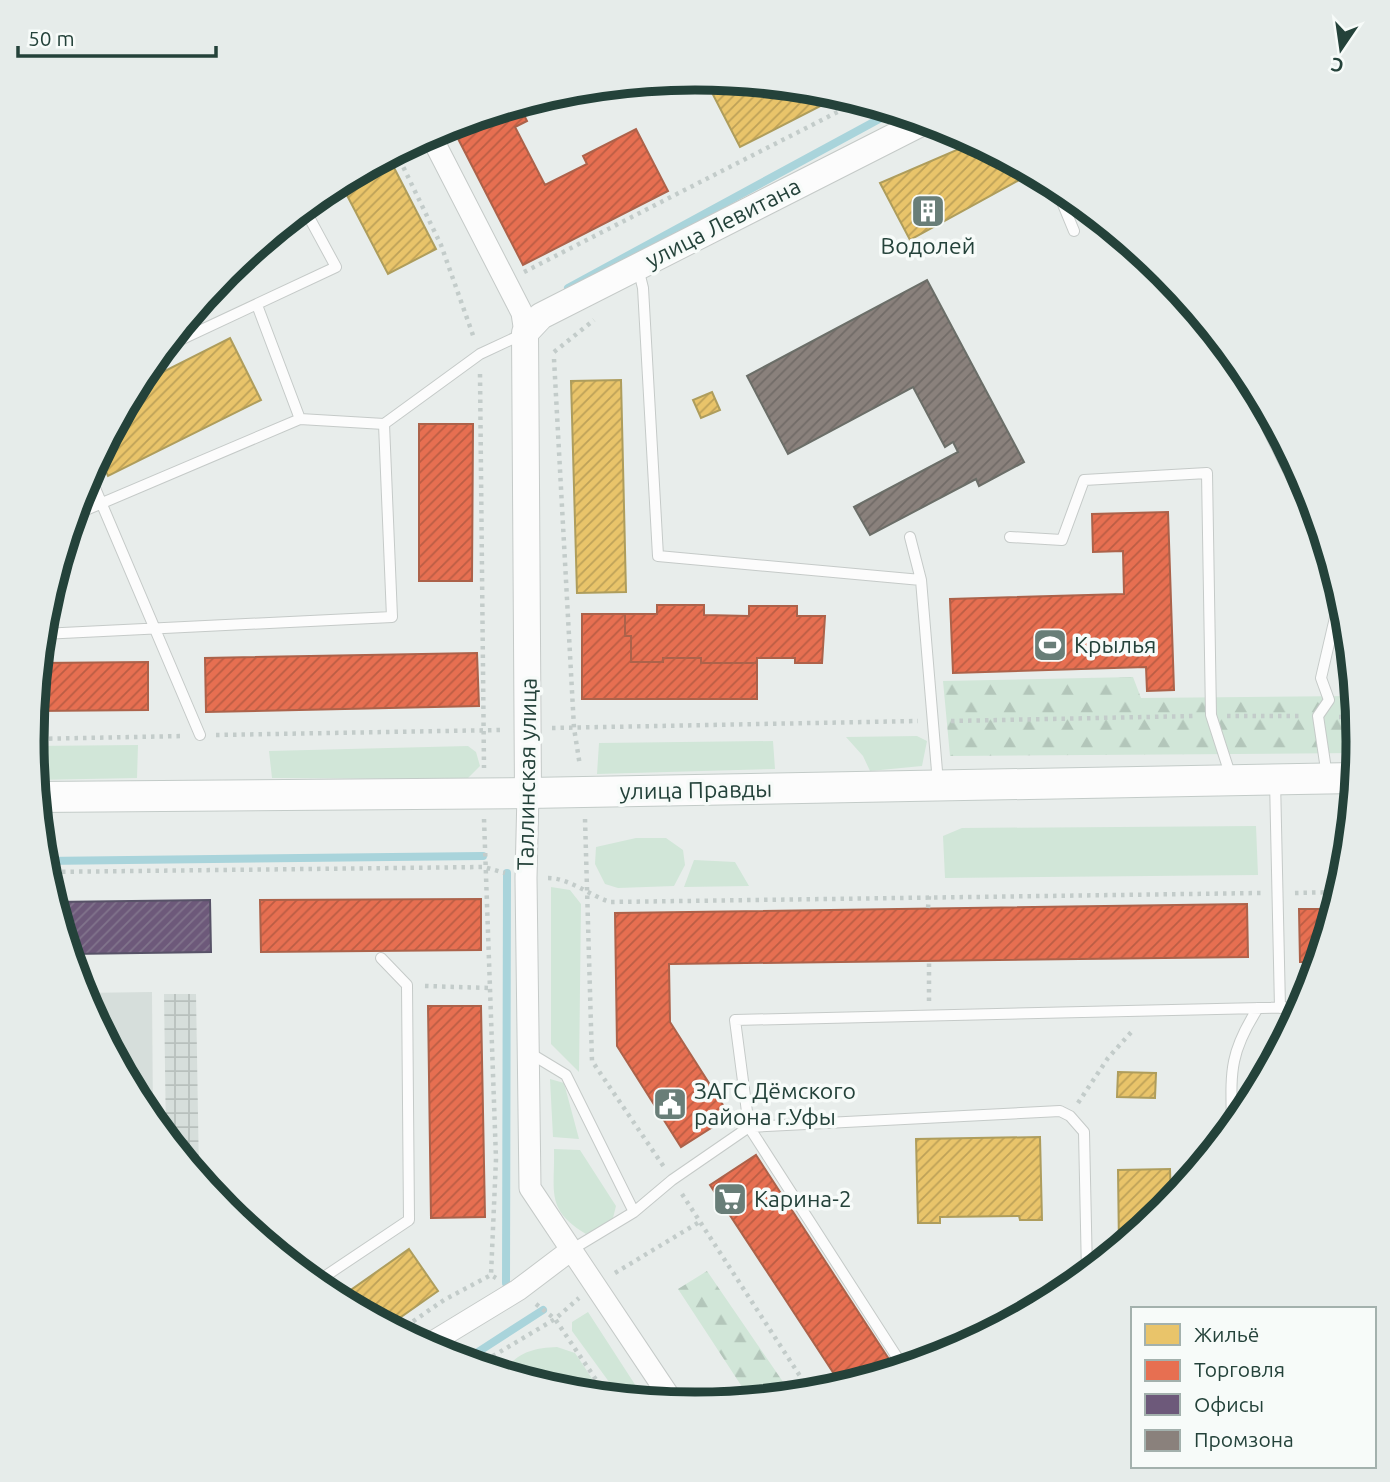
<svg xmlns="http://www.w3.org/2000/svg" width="1390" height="1482" viewBox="0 0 1390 1482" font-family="Ubuntu,sans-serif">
	<defs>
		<pattern id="industrial-grid" width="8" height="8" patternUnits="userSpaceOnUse" patternTransform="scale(1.75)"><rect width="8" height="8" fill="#d6dedb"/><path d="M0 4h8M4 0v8" fill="none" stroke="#b8c0bd"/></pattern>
		<pattern id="forest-firs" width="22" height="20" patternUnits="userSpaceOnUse" patternTransform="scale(1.75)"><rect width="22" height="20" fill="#d1e6d8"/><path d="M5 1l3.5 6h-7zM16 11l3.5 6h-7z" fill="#b3c6ba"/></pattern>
		<pattern id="homes-hatch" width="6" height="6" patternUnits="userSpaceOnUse" patternTransform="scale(1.75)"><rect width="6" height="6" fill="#e9c46a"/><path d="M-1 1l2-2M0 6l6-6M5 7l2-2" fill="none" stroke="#bda158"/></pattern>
		<pattern id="shops-hatch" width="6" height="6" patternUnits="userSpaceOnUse" patternTransform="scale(1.75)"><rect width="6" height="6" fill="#e76f51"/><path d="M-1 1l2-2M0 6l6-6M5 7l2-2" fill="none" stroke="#bb5d44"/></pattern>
		<pattern id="offices-hatch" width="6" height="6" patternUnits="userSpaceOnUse" patternTransform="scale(1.75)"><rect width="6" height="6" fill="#6d597a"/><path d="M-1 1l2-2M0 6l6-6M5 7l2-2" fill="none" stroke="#81748c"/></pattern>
		<pattern id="industry-hatch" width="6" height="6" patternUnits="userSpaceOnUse" patternTransform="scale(1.75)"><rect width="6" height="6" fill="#8a817c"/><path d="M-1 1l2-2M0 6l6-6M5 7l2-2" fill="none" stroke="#716b67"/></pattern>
	</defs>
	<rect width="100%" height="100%" fill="#e8edeb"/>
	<path fill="#d6dedb" d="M152,992L153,1122L143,1109L81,993Z"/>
	<path fill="url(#industrial-grid)" d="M164,994H196L199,1177L166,1137Z"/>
	<path fill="#d1e6d8" d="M917,736L927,741L922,766L870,771L863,756L846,737Z
		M773,741L775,769L597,774L599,743Z
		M138,745L137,778L35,780L32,746Z
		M468,746L476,752L480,766L467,779L272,778L269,751Z
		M1256,826L1258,875L945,878L943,836L962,828Z
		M636,838H666L683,850L685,865L674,886L618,888L605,884L595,864L596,847Z
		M694,860L735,862L749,886L684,887Z
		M551,887L570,890L581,904L579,1072L551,1044Z
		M550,1079L564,1083L579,1139L553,1137Z
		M554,1149L580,1150L616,1206L612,1222L586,1234C545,1209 555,1192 554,1149Z
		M588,1312L645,1400L620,1397L572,1331V1322Z
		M557,1347L575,1353L603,1395L565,1392L504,1373C516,1352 534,1348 557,1347Z"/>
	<path fill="url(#forest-firs)" d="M1133,677L1141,698L1354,696L1357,753L950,756L943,681Z
		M707,1271L792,1395L750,1399L678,1289Z"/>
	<path fill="url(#homes-hatch)" stroke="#ae9d5c" stroke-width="2" d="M722,80L825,90L842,95L740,147L709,87Z
		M975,142L1014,163L1021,179L910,240L880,183Z
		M388,156L436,249L388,274L340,182Z
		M230,338L261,400L108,476L99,456L137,385Z
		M621,380L626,592L577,593L571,381Z
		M712,392L720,410L701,418L693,400Z
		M1118,1072L1156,1073L1155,1098L1117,1097Z
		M1040,1137L1042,1220H1020L1019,1216L940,1217V1223H918L916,1139Z
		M1170,1169L1171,1202L1119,1247L1118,1170Z
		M409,1249L438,1291L388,1326L338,1299Z"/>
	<path fill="url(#shops-hatch)" stroke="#ac624a" stroke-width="2" d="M519,105L527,121L515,127L545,185L587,164L583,156L636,129L668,191L523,265L451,125Z
		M419,424H473L472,581H419Z
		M1168,512L1174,690L1147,691L1146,667L953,673L950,599L1124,594L1123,551L1093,552L1092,514Z
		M657,605H704V615L749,616V606H797V616H825L822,663H795V658H757V663H701V658H663V662H631V636H625V614H657Z
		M582,614H625V636H631V662H663V658H701V663H757V699H582Z
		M477,653L479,706L206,712L205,658Z
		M148,662V710L34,711L39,663Z
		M481,899V950L261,952L260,900Z
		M1247,904L1248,957L669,964L670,1022L730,1116L681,1147L617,1046L615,913Z
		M1299,909H1334L1318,962H1300Z
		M428,1006H481L485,1217L431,1218Z
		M756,1155L896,1370L842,1386L783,1296L710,1185Z"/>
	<path fill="url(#offices-hatch)" stroke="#575267" stroke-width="2" d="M210,900L211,952L70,954L54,902Z"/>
	<path fill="url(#industry-hatch)" stroke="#6b6e68" stroke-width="2" d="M927,280L1024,462L979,486L976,479L870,535L854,507L958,452L953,442L945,447L913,387L788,454L747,376Z"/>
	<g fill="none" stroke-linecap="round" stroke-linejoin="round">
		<path stroke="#a9d4db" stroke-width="8" d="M568,288L894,111
			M43,861L483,856
			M506,1283L507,873
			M464,1361L543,1310"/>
		<g stroke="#c5cac8" stroke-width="12">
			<path id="service" d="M1055,185L1074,231
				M638,268L643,288L658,556L921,580
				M257,305L300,419
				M163,348L336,267L304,208
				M1231,354L1309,513L1337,609
				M89,474L200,735
				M74,515L300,419L384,424L480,354L525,333
				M910,537L921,580L938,783
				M1010,537L1062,540L1084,480L1207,473L1211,715L1231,777
				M42,634L392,617L384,424
				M1327,776L1318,716L1329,700L1321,678L1337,609H1345
				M1275,780L1280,1008
				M528,1052L566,1075L634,1212
				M1232,1127C1231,1073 1228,1055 1258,1008
				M571,1250L634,1212L672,1180L749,1127L1060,1111L1070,1116L1084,1132L1087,1273
				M315,1283L409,1220L407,985L381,958
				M904,1368L749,1127L735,1020L1301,1007"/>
		</g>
		<g stroke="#c5cac8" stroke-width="23">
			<path id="minor" d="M430,134L522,313L525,333
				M528,793L526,878L530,1188L673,1402
				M426,1346L518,1290L571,1250"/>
		</g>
		<g stroke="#c5cac8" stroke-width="28">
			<path id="tertiary" d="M528,793L525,333L541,316L925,121"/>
		</g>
		<g stroke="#c3cbc8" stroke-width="32">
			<path id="secondary" d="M37,797L528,793L1355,778"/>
		</g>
		<path stroke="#c3ccca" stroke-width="4.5" stroke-dasharray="3.5 5" stroke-linecap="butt" d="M396,152L441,245L474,338
			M524,272L859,101
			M554,352L594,320
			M554,359L574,728L580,766
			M480,374L484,768
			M1227,716H1303
			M1339,717H1356
			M951,721L1194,716
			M552,728L918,721
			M216,735L501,730
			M32,739L183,736
			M484,819L496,1159L491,1275L496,1278
			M585,819L592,1061L664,1167
			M45,872L484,867L505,873
			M548,878C569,878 589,895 610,902L1261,893
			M1295,893L1339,892
			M928,908L929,896
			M425,986L490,988
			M929,1001V961
			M1078,1103L1108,1058L1134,1029
			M682,1194L811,1393
			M615,1273L701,1221
			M536,1304L555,1319L607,1396
			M399,1331L444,1300L491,1275
			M465,1348L472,1363
			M478,1365L555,1319L579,1298"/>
		<use href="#service" stroke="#fcfcfc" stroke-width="10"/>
		<use href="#minor" stroke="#fcfcfc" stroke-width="21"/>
		<use href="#tertiary" stroke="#fcfcfc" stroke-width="26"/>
		<use href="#secondary" stroke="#fcfcfc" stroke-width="30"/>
	</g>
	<defs>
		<g id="building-square" transform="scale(1.75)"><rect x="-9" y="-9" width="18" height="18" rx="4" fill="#697e78" stroke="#f7fbf9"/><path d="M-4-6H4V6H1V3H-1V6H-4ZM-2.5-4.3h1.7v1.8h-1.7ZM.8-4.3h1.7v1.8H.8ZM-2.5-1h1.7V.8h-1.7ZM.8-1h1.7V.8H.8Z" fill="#fff"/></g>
		<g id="stadium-square" transform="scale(1.75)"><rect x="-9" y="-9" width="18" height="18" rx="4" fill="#697e78" stroke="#f7fbf9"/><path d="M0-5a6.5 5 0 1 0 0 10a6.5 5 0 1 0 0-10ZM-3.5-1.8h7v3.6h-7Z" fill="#fff"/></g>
		<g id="civic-square" transform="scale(1.75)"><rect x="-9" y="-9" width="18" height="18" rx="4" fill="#697e78" stroke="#f7fbf9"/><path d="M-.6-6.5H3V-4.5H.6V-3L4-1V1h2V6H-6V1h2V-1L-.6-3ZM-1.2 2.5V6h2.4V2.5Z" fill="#fff"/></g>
		<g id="supermarket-square" transform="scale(1.75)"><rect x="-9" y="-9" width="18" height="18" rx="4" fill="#697e78" stroke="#f7fbf9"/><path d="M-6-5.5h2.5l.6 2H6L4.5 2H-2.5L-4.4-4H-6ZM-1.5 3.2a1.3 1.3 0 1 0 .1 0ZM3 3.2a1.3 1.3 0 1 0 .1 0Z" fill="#fff"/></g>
	</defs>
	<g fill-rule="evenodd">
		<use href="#building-square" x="928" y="211"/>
		<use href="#stadium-square" x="1050" y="645"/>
		<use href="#civic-square" x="670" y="1104"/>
		<use href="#supermarket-square" x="730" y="1199"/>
	</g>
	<g text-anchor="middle" stroke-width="7" stroke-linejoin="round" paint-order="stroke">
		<g font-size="23" fill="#24423a" stroke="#f7fbf9">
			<text transform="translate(723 223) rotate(-27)" y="8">улица Левитана</text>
			<text transform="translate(527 774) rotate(-89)" y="8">Таллинская улица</text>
			<text transform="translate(696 790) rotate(-1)" y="8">улица Правды</text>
		</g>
		<g font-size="23" fill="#24423a" stroke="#f7fbf9" text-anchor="start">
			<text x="928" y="254" text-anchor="middle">Водолей</text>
			<text x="1074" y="653">Крылья</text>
			<text x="694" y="1099">ЗАГС Дёмского<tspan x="694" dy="26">района г.Уфы</tspan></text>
			<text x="754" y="1207">Карина-2</text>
		</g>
	</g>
	<path d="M0 0H1390V1482H0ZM44 741a651 651 0 1 1 1302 0a651 651 0 1 1-1302 0Z" fill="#e6ecea" fill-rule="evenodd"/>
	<path fill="none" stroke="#24423a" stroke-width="9" d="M44 741a651 651 0 1 1 1302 0a651 651 0 1 1-1302 0Z"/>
	<rect x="1131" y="1307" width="245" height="161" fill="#f7fbf9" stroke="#a3b1ad" stroke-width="2"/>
	<rect x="1145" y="1324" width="35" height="21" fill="#e9c46a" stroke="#a3b1ad" stroke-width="2"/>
	<text x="1194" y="1342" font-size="21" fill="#24423a">Жильё</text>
	<rect x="1145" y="1360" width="35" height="21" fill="#e76f51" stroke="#a3b1ad" stroke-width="2"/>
	<text x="1194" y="1377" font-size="21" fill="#24423a">Торговля</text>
	<rect x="1145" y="1394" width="35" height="21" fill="#6d597a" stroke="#a3b1ad" stroke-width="2"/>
	<text x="1194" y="1412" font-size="21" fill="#24423a">Офисы</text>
	<rect x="1145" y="1430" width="35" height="21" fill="#8a817c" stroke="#a3b1ad" stroke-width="2"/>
	<text x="1194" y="1447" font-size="21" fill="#24423a">Промзона</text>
	<g transform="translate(1341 49) rotate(193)" stroke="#f7fbf9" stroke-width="5" paint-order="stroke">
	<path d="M0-5L12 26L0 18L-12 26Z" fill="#24423a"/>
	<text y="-10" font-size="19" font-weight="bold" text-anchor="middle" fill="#24423a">С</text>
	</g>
	<path d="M18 46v10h198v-10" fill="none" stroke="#24423a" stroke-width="3.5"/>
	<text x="28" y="46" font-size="21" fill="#24423a" stroke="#f7fbf9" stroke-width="5" paint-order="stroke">50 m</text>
</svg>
